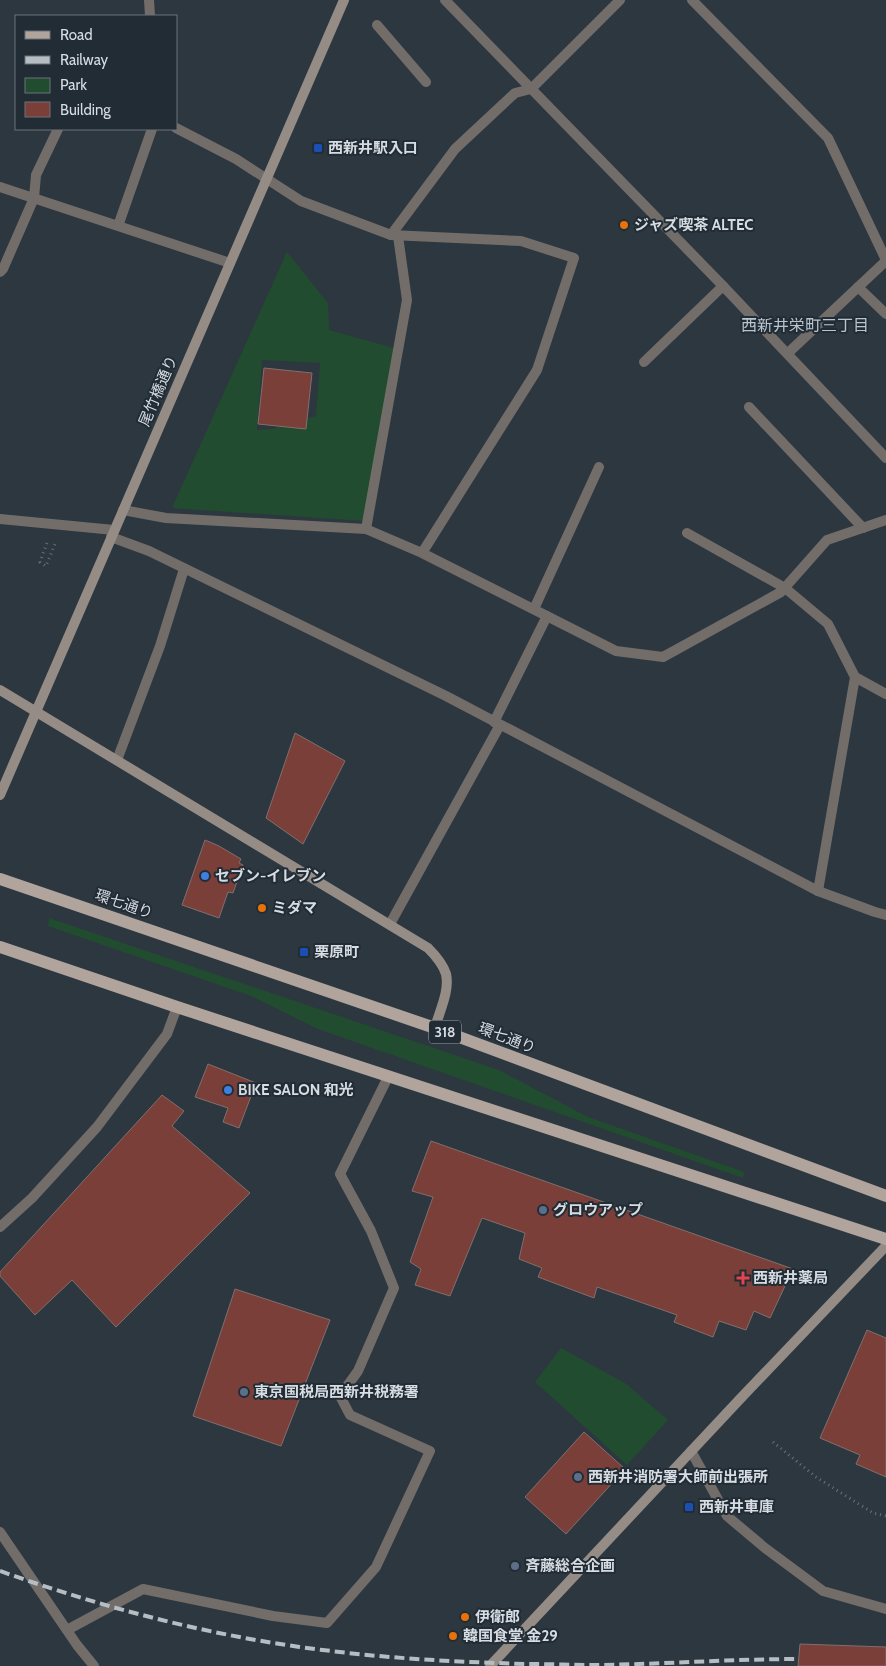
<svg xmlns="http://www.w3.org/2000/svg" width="886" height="1666" viewBox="0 0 886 1666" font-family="Cabin,'Noto Sans JP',sans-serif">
	<rect width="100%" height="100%" fill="#2c3740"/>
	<path fill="#224c2f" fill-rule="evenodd" d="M287,252L328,303L329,330L401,350L365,521L172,508ZM262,360L320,363L316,416L271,429L257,430Z
		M49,918L499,1070L588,1117L744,1172L743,1178L318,1029L251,996L48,926Z
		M561,1348L625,1383L668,1420L627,1465L535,1382Z"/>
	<path fill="#7b3f39" stroke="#806f6d" d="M264,368L312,373L306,429L258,424Z
		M295,733L345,761L303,844L266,818Z
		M205,840L219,846L241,859L239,863L243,865L233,893L228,892L219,918L182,905Z
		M208,1064L256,1083L239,1128L223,1122L228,1108L195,1097Z
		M162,1095L184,1111L172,1126L250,1193L116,1327L72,1280L35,1315L0,1276V1272Z
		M431,1141L793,1269L770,1318L754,1311L746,1330L719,1321L713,1337L674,1322L677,1315L597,1287L594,1298L538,1277L542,1268L519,1259L525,1233L482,1218L450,1296L415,1285L421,1269L410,1262L433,1197L412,1191Z
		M235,1289L330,1320L281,1446L193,1416Z
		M867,1330L886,1338V1477L856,1464L860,1455L820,1438Z
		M584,1432L625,1469L566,1534L525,1497Z
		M800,1644L886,1647V1666H798Z"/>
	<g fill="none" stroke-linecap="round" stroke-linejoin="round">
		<path stroke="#69727a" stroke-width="3" stroke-dasharray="1 4" stroke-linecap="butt" d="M47,543L40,562L46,566L55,544
			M773,1442L816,1477L873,1513L886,1516"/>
		<path stroke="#736d6a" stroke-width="10" d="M377,25L426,82
			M0,187L230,263
			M118,226L152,129
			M391,235L455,149L515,93L531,89L620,0
			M858,287L886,314
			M644,362L723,286
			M749,407L863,528
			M366,529L407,300L398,236
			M687,533L785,588L828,624L855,677L818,891
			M534,609L599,467
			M855,677L886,694
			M494,722L547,616
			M117,760L160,646L184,569
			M390,924L500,725
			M0,1227L32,1198L97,1127L167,1034L177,1007
			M691,1451L727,1516L765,1548L823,1591L886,1609
			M67,1630L143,1589L273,1616L327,1623L376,1567L430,1451L350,1415L340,1396L358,1371L394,1288L371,1231L340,1174L388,1077"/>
		<path stroke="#736d6a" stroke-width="10" d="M149,0L150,16
			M445,0L723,286L886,458
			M692,0L828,138L886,260
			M176,128L236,159L301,201L391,235L521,241L574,258L537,370L422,553
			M0,272L3,269L34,198L36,175L58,129
			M788,353L886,261
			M123,510L166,518L366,529L422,553L616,651L663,657L781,592L827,540L886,520
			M0,519L114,530
			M111,537L149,551L446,696L818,891L875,912L886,915
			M0,1532L77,1645L94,1666"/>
		<path stroke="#968c86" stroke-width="10" d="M0,690L428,948C435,955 443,964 446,974C450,991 439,1012 435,1028
			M0,795L344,0
			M490,1666L740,1399L886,1246"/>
		<path stroke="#b0a49c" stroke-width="12" d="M0,879L435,1028L886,1196
			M0,947L177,1007L886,1239"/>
		<path stroke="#b6bdc3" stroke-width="4" stroke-dasharray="10 5" stroke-linecap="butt" d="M0,1571C107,1609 218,1638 331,1651C396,1659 461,1662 526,1664C550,1664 575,1665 599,1665C666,1664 732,1659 798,1659"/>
	</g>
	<g fill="#1a4fb4" stroke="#222c35" stroke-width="2">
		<rect x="313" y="143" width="10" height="10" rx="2.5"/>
		<rect x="299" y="947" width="10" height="10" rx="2.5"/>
		<rect x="684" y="1502" width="10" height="10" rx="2.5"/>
	</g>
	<g fill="#e8710a" stroke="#222c35" stroke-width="2">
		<circle cx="624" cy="225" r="5"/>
		<circle cx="262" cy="908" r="5"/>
		<circle cx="465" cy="1617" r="5"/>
		<circle cx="453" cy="1636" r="5"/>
	</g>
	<g fill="#3f7fe0" stroke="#222c35" stroke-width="2">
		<circle cx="205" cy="876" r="5"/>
		<circle cx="228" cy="1090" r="5"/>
	</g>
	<g fill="#5c6f8a" stroke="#222c35" stroke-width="2">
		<circle cx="543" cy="1210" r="5"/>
		<circle cx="244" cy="1392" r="5"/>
		<circle cx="578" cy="1477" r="5"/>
		<circle cx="515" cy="1566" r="5"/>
	</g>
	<path fill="#e0444e" stroke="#222c35" stroke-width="2" d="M740.5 1270.5h5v5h5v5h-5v5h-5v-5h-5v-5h5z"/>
	<g text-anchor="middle" stroke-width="4" stroke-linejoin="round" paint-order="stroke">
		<rect fill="#222c35" stroke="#a0a7ae" stroke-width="1" x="429" y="1020.5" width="32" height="23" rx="4"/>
		<g font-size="14" font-weight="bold" fill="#d6dce2">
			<text x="445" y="1037">318</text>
		</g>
		<g font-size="15" font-weight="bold" fill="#d6dce2" stroke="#222c35" text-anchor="start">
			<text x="328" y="153">西新井駅入口</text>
			<text x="634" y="230">ジャズ喫茶 ALTEC</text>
			<text x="215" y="881">セブン-イレブン</text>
			<text x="272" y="913">ミダマ</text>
			<text x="314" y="957">栗原町</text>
			<text x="238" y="1095">BIKE SALON 和光</text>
			<text x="553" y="1215">グロウアップ</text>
			<text x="753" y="1283">西新井薬局</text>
			<text x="254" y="1397">東京国税局西新井税務署</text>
			<text x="588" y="1482">西新井消防署大師前出張所</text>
			<text x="699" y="1512">西新井車庫</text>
			<text x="525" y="1571">斉藤総合企画</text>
			<text x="475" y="1622">伊衛郎</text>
			<text x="463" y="1641">韓国食堂 金29</text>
		</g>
		<g font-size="15" fill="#d6dce2" stroke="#222c35">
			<text transform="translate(158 391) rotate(-67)" y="5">尾竹橋通り</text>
			<text transform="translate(124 904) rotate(19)" y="5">環七通り</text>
			<text transform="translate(507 1038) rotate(21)" y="5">環七通り</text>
		</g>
		<g font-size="16" fill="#b8c5d0" stroke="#222c35">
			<text x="805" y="331">西新井栄町三丁目</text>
		</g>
	</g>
	<rect x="15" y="15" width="162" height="115" fill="#222c35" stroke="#6a727a"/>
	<rect x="25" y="31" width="25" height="8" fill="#b0a49c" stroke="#6a727a"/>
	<text x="60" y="40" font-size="15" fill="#d6dce2">Road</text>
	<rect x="25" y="56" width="25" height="8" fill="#b6bdc3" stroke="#6a727a"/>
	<text x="60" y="65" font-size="15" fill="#d6dce2">Railway</text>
	<rect x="25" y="78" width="25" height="15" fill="#224c2f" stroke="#6a727a"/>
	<text x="60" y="90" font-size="15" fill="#d6dce2">Park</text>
	<rect x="25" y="102" width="25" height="15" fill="#7b3f39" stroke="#6a727a"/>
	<text x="60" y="115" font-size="15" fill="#d6dce2">Building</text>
</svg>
